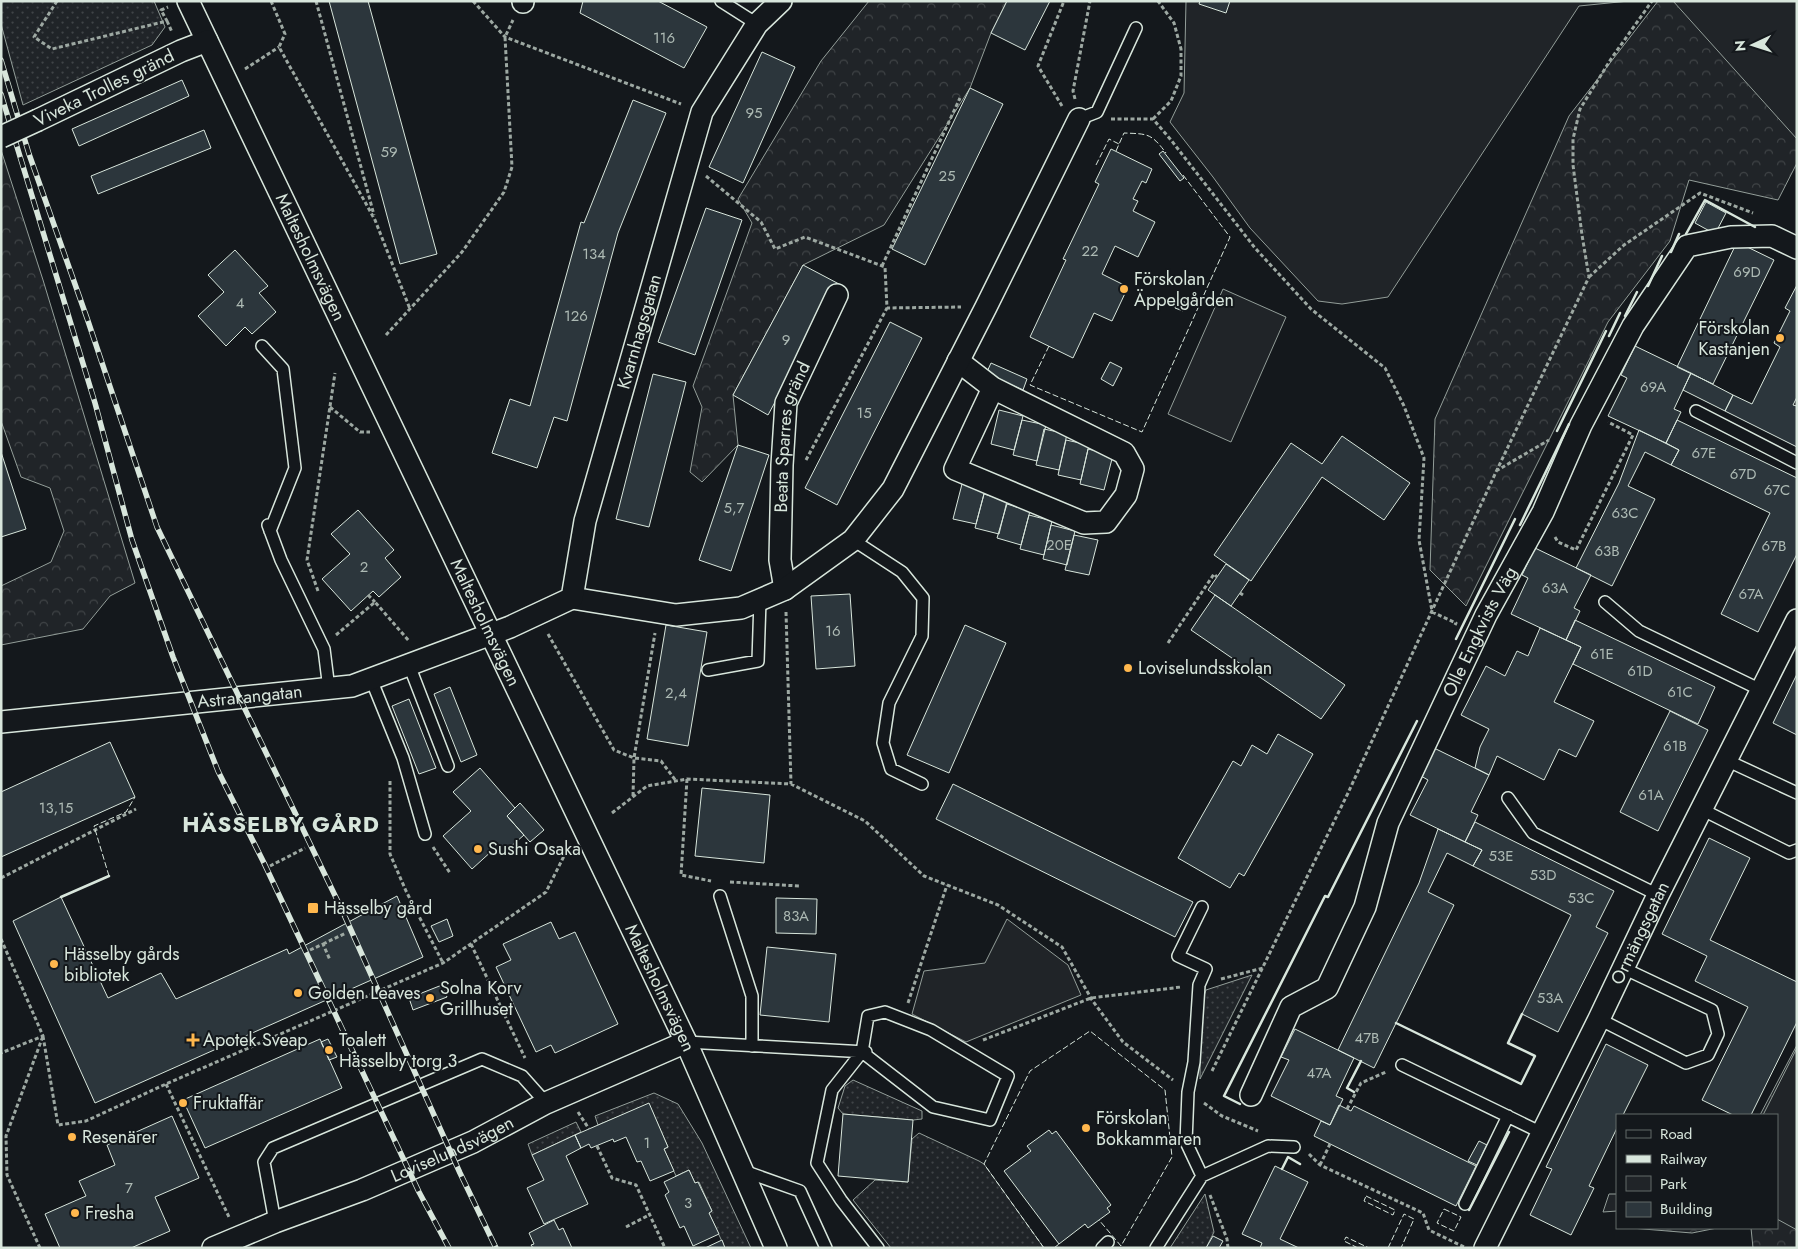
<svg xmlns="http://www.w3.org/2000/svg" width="1798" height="1249" viewBox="0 0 1798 1249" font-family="Jost,sans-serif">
	<defs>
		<pattern id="grass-dots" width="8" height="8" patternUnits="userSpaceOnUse" patternTransform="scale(1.25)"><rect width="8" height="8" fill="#202428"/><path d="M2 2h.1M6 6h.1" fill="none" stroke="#404447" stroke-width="1.8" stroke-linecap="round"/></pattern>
		<pattern id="forest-crowns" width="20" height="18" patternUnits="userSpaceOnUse" patternTransform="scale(1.25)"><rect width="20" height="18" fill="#202428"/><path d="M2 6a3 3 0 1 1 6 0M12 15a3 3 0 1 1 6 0" fill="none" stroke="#404447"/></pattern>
	</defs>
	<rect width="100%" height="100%" fill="#14181c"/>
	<path fill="url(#grass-dots)" stroke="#939e99" d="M1,1H154L165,27L152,45L23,105L1,24Z
		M1252,975L1200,1079L1201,1004L1206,990Z
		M853,1080L922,1111V1119L913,1120L843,1114L838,1108L845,1086Z
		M654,1093L678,1104L702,1143L751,1248H725L709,1213L712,1211L699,1182L695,1183L689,1170L676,1176L664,1149L668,1147L649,1104L598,1125L595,1116Z
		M576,1122L581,1132L532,1155L528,1144Z
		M919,1133L979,1161L984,1164L1044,1248H891L853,1200L875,1180L908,1182L912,1139Z
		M1205,1194L1214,1232L1206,1248H1170Z"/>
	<path fill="url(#forest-crowns)" stroke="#939e99" d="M869,1H1007L991,33L970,88L884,225L803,265L733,395L738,445L702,482L690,472L702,407L693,386L752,223L738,199L821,61Z
		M1658,1H1797V163L1778,200L1689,180L1670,241L1608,322L1466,606L1430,570L1435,419L1569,116Z
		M1,150L43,280L135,583L110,596L83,629L1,645V586L51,562L64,531L50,488L21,477L1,421Z
		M1797,1045V1248H1753L1751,1228H1777V1115H1760Z
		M1631,1228H1717L1692,1233Z"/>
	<path fill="#202428" stroke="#939e99" d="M1186,1H1629L1579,6L1388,297L1342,304L1318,301L1250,228L1213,177L1170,122L1184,93Z
		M1673,1H1797V139Z
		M1223,289L1286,317L1231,442L1168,414Z
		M1007,919L1068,965L1081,995L966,1042L912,1014L924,971L985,963Z
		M1797,1048V1230L1777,1219V1115H1763Z
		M1609,1194H1617V1211L1603,1212Z"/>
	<path fill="#2c363c" stroke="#d8e6dc" d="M329,1H368L437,254L400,264Z
		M583,1H658L707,27L684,68L580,13Z
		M1007,1H1050L1025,50L991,33Z
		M1200,1H1230L1226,13L1199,4Z
		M762,52L795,67L743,183L709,167Z
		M182,80L189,96L79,146L72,129Z
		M970,88L1003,104L925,265L892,249Z
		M633,100L666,113L618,233L567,421L554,417L537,468L492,453L510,399L530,406L581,222L584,223Z
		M204,130L211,148L98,194L91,176Z
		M1111,149L1152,169L1146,183L1142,181L1133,199L1138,201L1133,211L1155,222L1138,257L1115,246L1102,274L1128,287L1112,321L1094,313L1073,358L1030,337L1066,260L1063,259L1099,184L1095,182Z
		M1163,151L1184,178L1180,181L1159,154Z
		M1706,202L1726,213L1715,234L1695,223Z
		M706,208L742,220L695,355L658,342Z
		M1737,242L1774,260L1713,384L1677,367Z
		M235,250L268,286L259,293L276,312L252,334L245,327L226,346L198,316L224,292L208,275Z
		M803,265L839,284L768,415L733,395Z
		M1797,285V397L1793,405L1797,406V447L1725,411L1733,395L1752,404L1780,347L1774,343L1790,311L1785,308Z
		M1179,299L1186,303L1183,311L1175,308Z
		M890,322L922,338L837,505L805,488Z
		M1635,346L1691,373L1674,409L1681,412L1666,443L1608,416L1627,378L1621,375Z
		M1110,362L1122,368L1113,386L1101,379Z
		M991,363L1027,379L1023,390L986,374Z
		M1691,373L1733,395L1725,411L1683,390Z
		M653,374L686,382L649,527L616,519Z
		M999,410L1023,416L1014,450L991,444Z
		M1022,420L1046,425L1037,461L1013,455Z
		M1677,420L1797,478V554L1758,632L1721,614L1770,513L1671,465L1679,450L1666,443Z
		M1044,429L1067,434L1059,470L1036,465Z
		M1639,430L1679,450L1671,465L1645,452L1628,486L1655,499L1612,586L1576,568L1619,483Z
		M1342,436L1410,483L1384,520L1322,477L1251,581L1214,555L1291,443L1322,464Z
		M1066,440L1089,445L1081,480L1058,475Z
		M738,445L769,455L731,571L699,560Z
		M1088,449L1113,455L1104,490L1080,484Z
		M1,452L26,529L1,537Z
		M962,484L985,490L976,524L953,519Z
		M984,494L1007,501L999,534L975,528Z
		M1007,504L1030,511L1021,545L997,538Z
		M358,510L394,550L385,558L401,577L379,597L373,591L351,611L322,579L350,554L331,534Z
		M1029,515L1052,521L1044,555L1020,549Z
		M1051,525L1075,531L1067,565L1043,559Z
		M1074,535L1098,540L1089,575L1065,570Z
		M1535,548L1591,575L1574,608L1580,611L1566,640L1511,614L1528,578L1522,575Z
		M1226,564L1249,580L1231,606L1208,590Z
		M850,594L855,666L816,669L811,596Z
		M1215,595L1345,685L1321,719L1191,630Z
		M1575,620L1715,687L1698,724L1573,664L1581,647L1566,640Z
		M666,625L707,632L688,746L647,739Z
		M965,625L1006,643L949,773L907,755Z
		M1540,628L1581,647L1554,702L1594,721L1576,757L1559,749L1544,780L1497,756L1489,775L1475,768L1480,747L1489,729L1461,715L1486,666L1505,676L1517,651L1528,656Z
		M1797,674V735L1773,723Z
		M450,687L477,755L461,762L434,694Z
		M409,699L436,768L419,774L392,706Z
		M1670,711L1708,730L1658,831L1620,812Z
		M1278,734L1313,754L1244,876L1239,873L1230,888L1178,858L1233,761L1241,766L1252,745L1267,754Z
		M110,742L135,797L1,857V792Z
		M1434,748L1489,775L1471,812L1478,815L1465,842L1410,815L1428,780L1421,776Z
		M480,768L515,808L507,816L524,835L500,856L494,849L472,869L443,836L471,811L453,792Z
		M953,784L1193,902L1175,937L936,819Z
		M702,788L770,795L764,863L695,856Z
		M520,803L544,830L530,842L507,816Z
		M1475,822L1614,891L1596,927L1608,933L1558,1032L1522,1014L1571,915L1473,866L1482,850L1465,842Z
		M1438,829L1482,850L1473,866L1447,853L1428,892L1454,905L1374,1068L1338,1050L1419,883Z
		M1709,838L1750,858L1710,940L1797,982V1022L1751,1115H1733L1702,1100L1748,1007L1695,981L1707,956L1662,934Z
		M397,896L423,957L95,1103L13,921L61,897L108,998L161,973L176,999L287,949L289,954Z
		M776,898L817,899L816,934L776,933Z
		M447,919L453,936L439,942L431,926Z
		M551,922L559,939L575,932L618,1024L555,1053L551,1045L536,1052L496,967L511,960L503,944Z
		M767,947L836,954L829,1022L760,1015Z
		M442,985L447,997L413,1010L409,998Z
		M1295,1029L1354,1058L1336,1096L1343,1099L1330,1125L1271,1096L1289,1060L1281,1057Z
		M320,1039L342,1088L205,1148L183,1100Z
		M328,1039L337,1057L329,1060L321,1042Z
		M1606,1044L1648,1065L1623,1115H1617V1128L1589,1186L1594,1188L1571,1235L1530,1215L1552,1169L1546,1167Z
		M649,1103L668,1147L664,1149L674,1171L650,1181L641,1161L637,1162L626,1137L614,1142L613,1139L591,1148L589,1144L581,1148L575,1135Z
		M1339,1105L1351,1111L1354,1106L1476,1166L1456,1206L1314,1136L1321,1121L1330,1125Z
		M843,1114L913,1120L908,1182L838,1176Z
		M172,1116L199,1178L155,1197L170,1231L131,1248H60L45,1214L86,1196L79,1181L115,1165L107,1145Z
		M1049,1130L1052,1134L1056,1131L1111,1205L1107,1208L1110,1212L1088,1228L1085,1224L1059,1244L1004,1171L1031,1151L1027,1146Z
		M575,1135L581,1148L566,1156L588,1204L544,1224L527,1188L544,1180L532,1155Z
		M1479,1141L1487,1145L1477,1165L1468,1161Z
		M1275,1166L1308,1182L1280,1239L1299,1248H1260L1262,1243L1242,1234Z
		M689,1170L695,1183L698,1182L712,1211L709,1213L719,1234L693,1246L684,1226L680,1228L665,1195L669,1192L664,1182Z
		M554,1220L559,1230L563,1228L572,1248H533L531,1245L534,1244L529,1233Z
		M1213,1236L1223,1241L1219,1248H1206Z
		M722,1240L725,1248H705Z"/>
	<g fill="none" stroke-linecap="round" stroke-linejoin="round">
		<g stroke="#d8e6dc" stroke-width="14">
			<path id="lane" d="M721,1L757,24
				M1079,119L1097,112L1136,28
				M262,346L283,369L295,468L270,531
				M1696,411L1797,463
				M268,525L281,560L324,649L329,689
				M853,540L902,572L923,598L922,636L889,703L883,743L891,769L922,784
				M1605,602L1639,631L1761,690
				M409,665L448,766
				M708,670L758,661L760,600
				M371,679L403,758L425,834
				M1726,760L1797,793
				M1508,798L1533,833L1658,895
				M1701,809L1789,853L1797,850
				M720,896L752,996V1046
				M1599,1019L1686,1063L1708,1055L1718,1034L1712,1010L1623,968
				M686,1042L866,1052
				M862,1052L933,1107L990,1120L1008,1076L931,1030L885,1012L868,1016L862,1052L832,1090L817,1163L841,1200L878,1248
				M1402,1065L1542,1133
				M741,1170L800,1191L826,1248
				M1202,1176L1268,1146L1294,1147
				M1465,1204L1508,1116
				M275,1222L264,1162L273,1148L482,1059L522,1076L546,1103
				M1102,1248L1108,1242
				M1156,1248L1202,1176L1186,1142L1188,1092L1194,1062L1199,985L1206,969L1178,956L1202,907"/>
		</g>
		<g stroke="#d8e6dc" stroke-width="24">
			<g id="street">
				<path id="s1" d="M188,1L686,1042L776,1248"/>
				<path d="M523,2V1"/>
				<path d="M38,120L181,51L207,41"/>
				<path d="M958,361L993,388L955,469L1084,523L1106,522L1126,495L1133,469L1124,453L993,388"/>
				<path id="s2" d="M785,589L780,560L782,465L786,403L837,295"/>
				<path d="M572,598L676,615L741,608L785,589L853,540L893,489L986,307L1079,119"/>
				<path id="s3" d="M1,722L352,686L510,627L572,598L585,521L702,112L757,24L781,1"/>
				<path id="s4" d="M1251,1095L1291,1007L1327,988L1365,907L1388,823L1486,615L1543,512L1581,425L1633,326L1687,246L1731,237L1772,236L1797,248"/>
				<path id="s5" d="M213,1248L275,1222L362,1190L473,1142L546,1103L686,1042"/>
				<path id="s6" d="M1485,1248L1599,1019L1658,895L1797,620"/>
			</g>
		</g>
		<path stroke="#9da8a2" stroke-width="3" stroke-dasharray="4 2.5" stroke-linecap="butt" d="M57,1L34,37L52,49L167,21L161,10L168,7
			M271,1L285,34L279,47L375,220L410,309
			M316,1L374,215
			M473,1L505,37L681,104
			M167,21L172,32
			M245,69L279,47
			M1075,99L1073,91L1090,1
			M1062,106L1038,66L1064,1
			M1111,119H1153L1171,140L1255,248L1311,309L1385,368L1404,406L1424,458L1419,540L1432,611
			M1153,119L1171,101L1181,76V49L1174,23L1158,1
			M706,176L761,222L775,249L805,237L885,267L887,308L961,307
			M882,266L960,98
			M1589,277L1624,245L1700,193L1753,213
			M386,335L462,252L504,192L512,167L505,37L513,20
			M330,407L360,432H370
			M806,460L887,308
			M1496,471L1549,440
			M1555,537L1558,542L1576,550L1633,435L1608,422
			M318,591L307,560L335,373
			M1240,593L1243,595
			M368,595L375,602
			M786,612L791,784
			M1432,612L1456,623L1455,625
			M548,634L614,750L634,758L661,761L676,781
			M336,635L375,602L409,641
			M1168,643L1214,574L1217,577
			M687,779L681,875L711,881
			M390,781V854L406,891L443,963
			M633,796L634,758L655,633
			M612,813L647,786L687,779L791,784L865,821L924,876L998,905L1062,947L1092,1000L1123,1042L1173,1080
			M433,847L450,873
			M270,866L305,848
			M1,878L136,809
			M730,882L799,886
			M1,939L43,1036L1,1053
			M323,944L346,933
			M471,944L525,1058
			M310,950L323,944L330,960
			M1221,979L1263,968
			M908,1003L947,885
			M43,1036L58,1125L86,1121L166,1084L443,963L546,892L566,852
			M983,1040L1091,998L1181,987
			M1212,1071L1348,793L1496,472L1589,277L1582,235L1573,165V139L1580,109L1611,59L1652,1
			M166,1084L229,1217
			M1204,1103L1222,1116L1258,1131
			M1347,1109L1361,1083L1386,1072
			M578,1112L589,1129
			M597,1146L612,1178L636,1185L665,1248
			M1309,1154L1320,1165L1423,1213L1429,1230L1464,1247
			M1320,1165L1330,1144
			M1210,1195L1227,1239L1228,1248
			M626,1227L649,1215
			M40,1248L7,1175L6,1136L43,1036"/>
		<use href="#lane" stroke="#14181c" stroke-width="11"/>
		<use href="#street" stroke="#14181c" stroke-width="21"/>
		<g stroke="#d8e6dc" stroke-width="5.5">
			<path id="rail" d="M1,60L29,154L88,321L157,527L342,910L460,1173L496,1248
				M1,94L95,403L132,540L173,657L218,771L264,863L419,1192L449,1248"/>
		</g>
		<use href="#rail" stroke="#14181c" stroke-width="4" stroke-dasharray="11" stroke-linecap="butt"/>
		<g stroke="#d8e6dc" stroke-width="24" stroke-linecap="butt">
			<path id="street-bridge" d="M1,137L38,120"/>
		</g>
		<use href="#street-bridge" stroke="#14181c" stroke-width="21"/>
		<path stroke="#d8e6dc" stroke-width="1" stroke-dasharray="6 2.5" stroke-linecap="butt" d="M1116,151L1124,133C1148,134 1151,133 1166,153
			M1096,165L1109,139L1119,144
			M1049,346L1030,385L1142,432L1230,237L1183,175
			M109,876L94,826L126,812L135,797
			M1366,1196L1395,1210L1393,1215L1364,1201Z
			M1444,1209L1461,1217L1454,1231L1437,1223Z
			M1044,1248L984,1164L1030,1071L1090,1031L1165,1090L1172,1157L1121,1246L1099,1220
			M1054,1248L1059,1244
			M1358,1248L1344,1241L1346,1237L1369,1248
			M1388,1248L1404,1214L1414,1219L1401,1248"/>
		<path stroke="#d8e6dc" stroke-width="2.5" d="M1686,234L1705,200L1755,227
			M1671,252L1679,234
			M1648,286L1662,256
			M1625,316L1637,292
			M1609,336L1620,313
			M1557,431L1606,331
			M1520,525L1569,424
			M1456,639L1515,519
			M61,897L109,876
			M1396,1023L1521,1084L1535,1056L1508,1043L1522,1014
			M1354,1092L1347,1088L1361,1061
			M1240,1104L1224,1096L1325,896L1328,897L1417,721
			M1282,1169L1288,1157L1300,1164
			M1469,1210L1509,1132"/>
	</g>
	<g fill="#ffb74d" stroke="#14181c" stroke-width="2">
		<circle cx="1124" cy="289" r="5"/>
		<circle cx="1780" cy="338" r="5"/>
		<circle cx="1128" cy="668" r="5"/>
		<circle cx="478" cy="849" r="5"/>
		<rect x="307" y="902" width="12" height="12" rx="2.5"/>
		<circle cx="54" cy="964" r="5"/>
		<circle cx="298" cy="993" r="5"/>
		<circle cx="430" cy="998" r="5"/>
		<path d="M190.5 1032.5h5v5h5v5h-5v5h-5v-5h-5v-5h5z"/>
		<circle cx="329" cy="1050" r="5"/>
		<circle cx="183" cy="1103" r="5"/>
		<circle cx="1086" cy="1128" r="5"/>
		<circle cx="72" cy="1137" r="5"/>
		<circle cx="75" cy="1213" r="5"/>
	</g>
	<g text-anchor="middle" stroke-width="4" stroke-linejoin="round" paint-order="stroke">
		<g font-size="15" fill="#adbab4">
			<text x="664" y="43">116</text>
			<text x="754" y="118">95</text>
			<text x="389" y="157">59</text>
			<text x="947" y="181">25</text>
			<text x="1090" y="256">22</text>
			<text x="594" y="259">134</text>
			<text x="1747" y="277">69D</text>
			<text x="240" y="308">4</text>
			<text x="576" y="321">126</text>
			<text x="786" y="345">9</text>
			<text x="1653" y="392">69A</text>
			<text x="864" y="418">15</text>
			<text x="1704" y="458">67E</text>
			<text x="1743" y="479">67D</text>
			<text x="1777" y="495">67C</text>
			<text x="734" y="513">5,7</text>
			<text x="1625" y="518">63C</text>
			<text x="1059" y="550">20E</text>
			<text x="1774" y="551">67B</text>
			<text x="1607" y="556">63B</text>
			<text x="364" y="572">2</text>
			<text x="1555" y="593">63A</text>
			<text x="1751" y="599">67A</text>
			<text x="833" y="636">16</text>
			<text x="1602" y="659">61E</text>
			<text x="1640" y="676">61D</text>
			<text x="1680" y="697">61C</text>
			<text x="676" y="698">2,4</text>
			<text x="1675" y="751">61B</text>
			<text x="1651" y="800">61A</text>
			<text x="56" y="813">13,15</text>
			<text x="1501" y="861">53E</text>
			<text x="1543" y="880">53D</text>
			<text x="1581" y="903">53C</text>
			<text x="796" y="921">83A</text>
			<text x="1550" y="1003">53A</text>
			<text x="1367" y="1043">47B</text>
			<text x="1319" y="1078">47A</text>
			<text x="647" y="1148">1</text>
			<text x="129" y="1193">7</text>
			<text x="688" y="1208">3</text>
		</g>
		<g font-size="18" fill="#d8e6dc" stroke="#14181c">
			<text transform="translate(104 88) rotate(-26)" y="6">Viveka Trolles gränd</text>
			<text dy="6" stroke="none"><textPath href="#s1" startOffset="284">Maltesholmsvägen</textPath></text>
			<text dy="6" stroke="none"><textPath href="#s3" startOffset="865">Kvarnhagsgatan</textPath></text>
			<text dy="6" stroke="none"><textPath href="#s2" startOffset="154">Beata Sparres gränd</textPath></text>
			<text dy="6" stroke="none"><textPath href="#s1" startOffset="689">Maltesholmsvägen</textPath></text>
			<text dy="6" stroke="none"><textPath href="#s4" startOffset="526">Olle Engkvists Väg</textPath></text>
			<text dy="6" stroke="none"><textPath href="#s3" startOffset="250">Astrakangatan</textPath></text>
			<text dy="6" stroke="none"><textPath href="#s6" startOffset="351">Ormängsgatan</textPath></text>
			<text dy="6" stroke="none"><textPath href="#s1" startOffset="1094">Maltesholmsvägen</textPath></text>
			<text dy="6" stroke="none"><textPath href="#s5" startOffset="259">Loviselundsvägen</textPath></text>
		</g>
		<g font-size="18" fill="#d8e6dc" stroke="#14181c" text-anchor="start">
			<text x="1134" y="285">Förskolan<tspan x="1134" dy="21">Äppelgården</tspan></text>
			<text x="1770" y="334" text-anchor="end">Förskolan<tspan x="1770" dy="21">Kastanjen</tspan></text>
			<text x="1138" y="674">Loviselundsskolan</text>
			<text x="488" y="855">Sushi Osaka</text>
			<text x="324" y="914">Hässelby gård</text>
			<text x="64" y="960">Hässelby gårds<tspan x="64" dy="21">bibliotek</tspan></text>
			<text x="440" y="994">Solna Korv<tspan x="440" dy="21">Grillhuset</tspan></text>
			<text x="308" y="999">Golden Leaves</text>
			<text x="203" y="1046">Apotek Sveap</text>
			<text x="339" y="1046">Toalett<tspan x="339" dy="21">Hässelby torg 3</tspan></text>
			<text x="193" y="1109">Fruktaffär</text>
			<text x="1096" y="1124">Förskolan<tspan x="1096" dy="21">Bokkammaren</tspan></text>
			<text x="82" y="1143">Resenärer</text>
			<text x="85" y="1219">Fresha</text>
		</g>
		<g font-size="22" font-weight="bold" letter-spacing="1" fill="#d8e6dc" stroke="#14181c">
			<text x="281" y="832">HÄSSELBY GÅRD</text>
		</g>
	</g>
	<rect width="1798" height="1249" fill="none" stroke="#d8e6dc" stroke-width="5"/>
	<rect x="1616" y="1114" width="162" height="115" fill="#14181c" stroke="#626a69"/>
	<rect x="1626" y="1130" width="25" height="8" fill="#14181c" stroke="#626a69"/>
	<text x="1660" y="1139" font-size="15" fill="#d8e6dc">Road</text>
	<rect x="1626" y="1155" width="25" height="8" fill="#d8e6dc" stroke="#626a69"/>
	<text x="1660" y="1164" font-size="15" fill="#d8e6dc">Railway</text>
	<rect x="1626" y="1176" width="25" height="15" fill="#202428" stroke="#626a69"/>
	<text x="1660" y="1189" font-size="15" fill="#d8e6dc">Park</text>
	<rect x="1626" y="1202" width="25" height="15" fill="#2c363c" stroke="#626a69"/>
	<text x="1660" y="1214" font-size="15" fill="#d8e6dc">Building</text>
	<g transform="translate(1753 45) rotate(266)" stroke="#14181c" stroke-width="4" paint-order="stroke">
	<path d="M0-4L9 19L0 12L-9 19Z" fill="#d8e6dc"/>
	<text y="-8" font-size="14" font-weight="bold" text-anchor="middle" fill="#d8e6dc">N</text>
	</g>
</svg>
